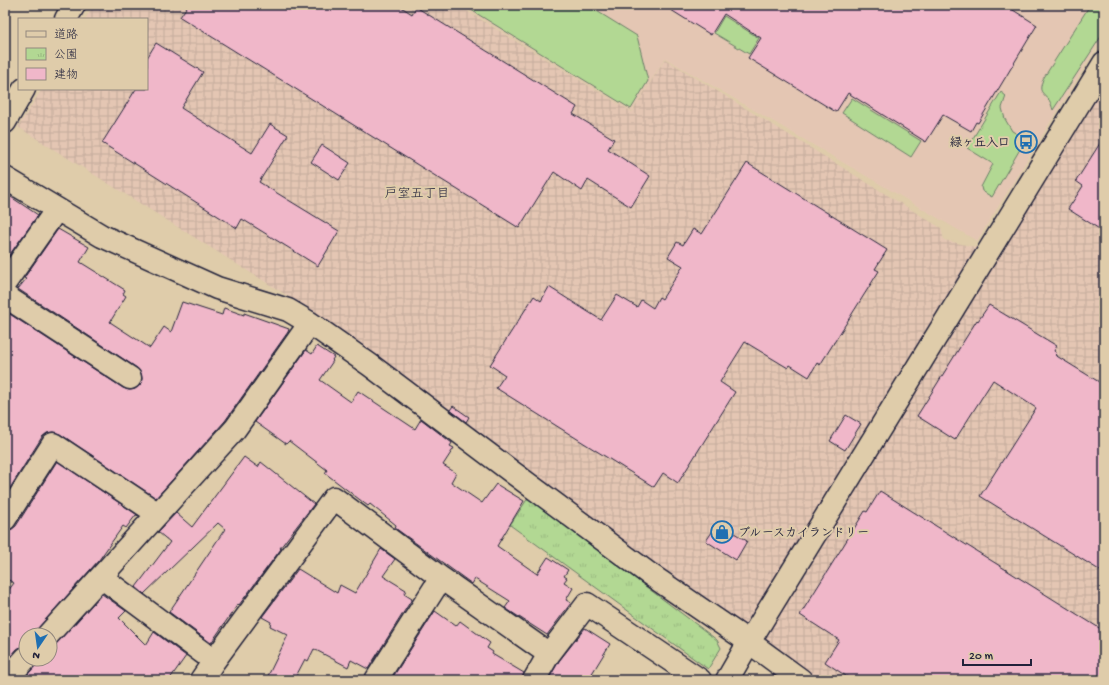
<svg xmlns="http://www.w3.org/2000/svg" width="1109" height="685" viewBox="0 0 1109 685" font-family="'Gochi Hand','Klee One',sans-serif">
	<defs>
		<pattern id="industrial-grid" width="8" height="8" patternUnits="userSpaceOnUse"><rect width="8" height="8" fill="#e4c6b3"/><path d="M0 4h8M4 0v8" fill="none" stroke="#c3aa9b"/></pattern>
		<pattern id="park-tufts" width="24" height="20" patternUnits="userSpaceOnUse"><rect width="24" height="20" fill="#b2d893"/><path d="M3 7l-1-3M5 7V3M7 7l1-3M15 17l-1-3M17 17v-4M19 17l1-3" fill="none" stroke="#99b980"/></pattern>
	</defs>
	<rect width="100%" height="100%" fill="#dfccaa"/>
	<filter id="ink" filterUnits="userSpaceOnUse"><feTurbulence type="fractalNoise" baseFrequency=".025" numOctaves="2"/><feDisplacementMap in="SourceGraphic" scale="8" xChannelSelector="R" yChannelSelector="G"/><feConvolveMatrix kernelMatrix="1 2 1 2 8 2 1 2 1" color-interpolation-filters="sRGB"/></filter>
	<g filter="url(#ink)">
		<path fill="#e4c6b3" d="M460,5H1104V35L977,241L665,58L632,111Z"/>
		<path fill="url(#industrial-grid)" d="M94,5H457L632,112L665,59L941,228L944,240L983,249L1104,71V680H812L315,313L18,127L42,89H147V19H85Z"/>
		<path fill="#b2d893" stroke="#6a7d67" d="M463,5H587L637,36L648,81L631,109Z
			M1090,5H1104V32L1053,110C1052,107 1051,103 1049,100C1042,91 1038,93 1043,79Z
			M724,16L759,38L749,54L714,33Z
			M1001,92L1006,96L1002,108L1005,119L1012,131L1026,139L992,197L982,191L981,187L993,164L967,148Z
			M852,98L921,141L911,157L842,113Z"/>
		<path fill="url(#park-tufts)" stroke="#6a7d67" d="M528,498L717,640L721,648L708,669L510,525Z"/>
		<path fill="#f0b7c9" stroke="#22223b" d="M188,5H398L412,14L416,7L577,107L573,114L614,139L608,149L650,176L631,207L588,180L582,191L554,172L519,228L180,17Z
			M663,5H1005L1037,25L978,123L976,122L971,131L943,115L926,142L848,93L836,112L748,58L761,38L724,14L711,35Z
			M156,43L203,72L181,108L252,153L270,124L288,135L259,182L339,231L318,266L242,219L237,228L102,143L136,89H147V58Z
			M1104,137V232L1068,209L1083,186L1076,181Z
			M322,145L350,163L339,180L311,162Z
			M747,163L887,250L875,269L879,271L820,365L817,363L809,377L790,365L788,368L745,342L720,382L735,392L678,483L663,473L654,487L496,388L505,375L490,365L534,296L541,301L549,287L601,320L617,295L637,307L641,300L653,308L659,297L662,299L683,266L668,257L677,242L683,245L693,229L702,234Z
			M5,193L38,215L5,261Z
			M58,229L89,247L80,262L125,290L123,294L126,296L110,322L150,348L164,327L171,332L182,302L222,315L224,308L244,315V313L289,329L288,332L225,421L156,498L60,434L53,432L47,433L42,437L5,496V311L123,388L129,390L135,389L140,385L142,379L141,373L137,368L18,289L26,279L24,278Z
			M989,305L1057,346L1054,351L1057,353L1055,355L1104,385V573L980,496L1036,408L993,380L955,440L917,416L977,320L978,321Z
			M317,346L334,357L332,360L333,361L320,380L351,402L358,391L415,429L421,419L452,443L450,446L454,448L443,465L456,473L451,482L482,503L496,484L524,501L497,546L537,574L548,557L568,570L564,576L567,578L564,582L573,588L566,600L571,603L547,635L505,608L510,601L475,579L472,584L395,528L396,525L370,504L368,506L325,473L327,470L289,441L286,444L255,422L306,350L312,354Z
			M453,406L469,417L466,422L450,410Z
			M846,415L861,424L845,450L830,441Z
			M244,457L258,467L261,462L314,504L280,548L281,549L239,605L238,604L211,643L169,612L225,529L218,523L144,594L136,587L170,542L158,532L176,513L192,527Z
			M57,461L139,516L136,515L126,528L123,526L99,560L39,627L36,635H26V646H22L17,649L5,663V595L14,583L5,578V531L11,530L16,526Z
			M880,491L1104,631V680H852L825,662L839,640L800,615L865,511L867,512Z
			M718,523L747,541L736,560L706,541Z
			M381,549L395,559L383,576L406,590L404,594L412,599L368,669L351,660L348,667L314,649L308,661L305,659L294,680H266L288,635L270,626L271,622L262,617L298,569L337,593L340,585L355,593Z
			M102,594L126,611L119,618L146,645L154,632L186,656L169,680H23L35,666L38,659H50V647L57,643Z
			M435,611L456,626L460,621L490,643L487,648L493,652L492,654L524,673L522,680H391Z
			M585,628L610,644L588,680H548L559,661Z"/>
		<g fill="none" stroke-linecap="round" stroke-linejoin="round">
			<g stroke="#22223b" stroke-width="25">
				<path id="minor" d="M66,19L74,5
					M5,122L24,89
					M5,178L102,236L217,288L288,310L310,323L370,365L512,472L648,573L749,642L801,680
					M5,283L57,209
					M5,296L130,378
					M5,519L53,444L158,514
					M101,577L214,661
					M48,635L235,429L310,323
					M549,654L587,604L700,680
					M6,680L26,658
					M201,680L214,661L334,498L441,578
					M376,680L441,578L549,654L534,680
					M727,680L749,642L1104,63"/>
			</g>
			<use href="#minor" stroke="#dfccaa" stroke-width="22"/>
		</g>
	</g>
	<defs>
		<g id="bus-ring" transform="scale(1.15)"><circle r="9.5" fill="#dfccaa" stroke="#1f6fb2" stroke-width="1.5"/><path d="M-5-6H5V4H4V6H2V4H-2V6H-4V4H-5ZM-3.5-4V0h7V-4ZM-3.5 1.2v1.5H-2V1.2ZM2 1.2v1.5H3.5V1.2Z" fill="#1f6fb2"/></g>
		<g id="shop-ring" transform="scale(1.15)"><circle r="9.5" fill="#dfccaa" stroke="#1f6fb2" stroke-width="1.5"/><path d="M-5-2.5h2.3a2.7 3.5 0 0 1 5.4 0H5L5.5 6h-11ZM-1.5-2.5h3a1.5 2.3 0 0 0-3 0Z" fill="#1f6fb2"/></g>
	</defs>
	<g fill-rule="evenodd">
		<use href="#bus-ring" x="1026" y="142"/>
		<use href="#shop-ring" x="722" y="532"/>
	</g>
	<g text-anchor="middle" stroke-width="4" stroke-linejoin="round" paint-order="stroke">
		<g font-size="12" font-weight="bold" fill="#22223b" stroke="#dfccaa" text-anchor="end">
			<text x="1010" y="146">緑ヶ丘入口</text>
			<text x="738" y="536" text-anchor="start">ブルースカイランドリー</text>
		</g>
		<g font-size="13" fill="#22223b" stroke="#dfccaa">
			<text x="417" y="197">戸室五丁目</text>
		</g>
	</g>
	<rect width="1109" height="685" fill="none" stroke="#dfccaa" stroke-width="20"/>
	<rect x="10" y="10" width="1089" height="665" fill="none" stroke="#22223b" stroke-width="1.5" filter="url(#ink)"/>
	<rect x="18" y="18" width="130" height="72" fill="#dfccaa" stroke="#93887e"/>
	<rect x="26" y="31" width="20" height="6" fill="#dfccaa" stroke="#93887e"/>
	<text x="54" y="38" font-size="12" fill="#22223b">道路</text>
	<rect x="26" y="48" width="20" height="12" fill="url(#park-tufts)" stroke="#93887e"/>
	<text x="54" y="58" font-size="12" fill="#22223b">公園</text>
	<rect x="26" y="68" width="20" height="12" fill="#f0b7c9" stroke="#93887e"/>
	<text x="54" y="78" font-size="12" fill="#22223b">建物</text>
	<g transform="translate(38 647) rotate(193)"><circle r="19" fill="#dfccaa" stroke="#93887e"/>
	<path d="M0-3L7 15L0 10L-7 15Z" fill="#1f6fb2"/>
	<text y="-6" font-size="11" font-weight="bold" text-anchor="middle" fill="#22223b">N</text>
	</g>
	<path d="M963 659v6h68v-6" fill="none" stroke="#22223b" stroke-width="2"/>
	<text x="969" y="659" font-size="12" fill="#22223b" stroke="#dfccaa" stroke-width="3" paint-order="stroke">20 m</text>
</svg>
